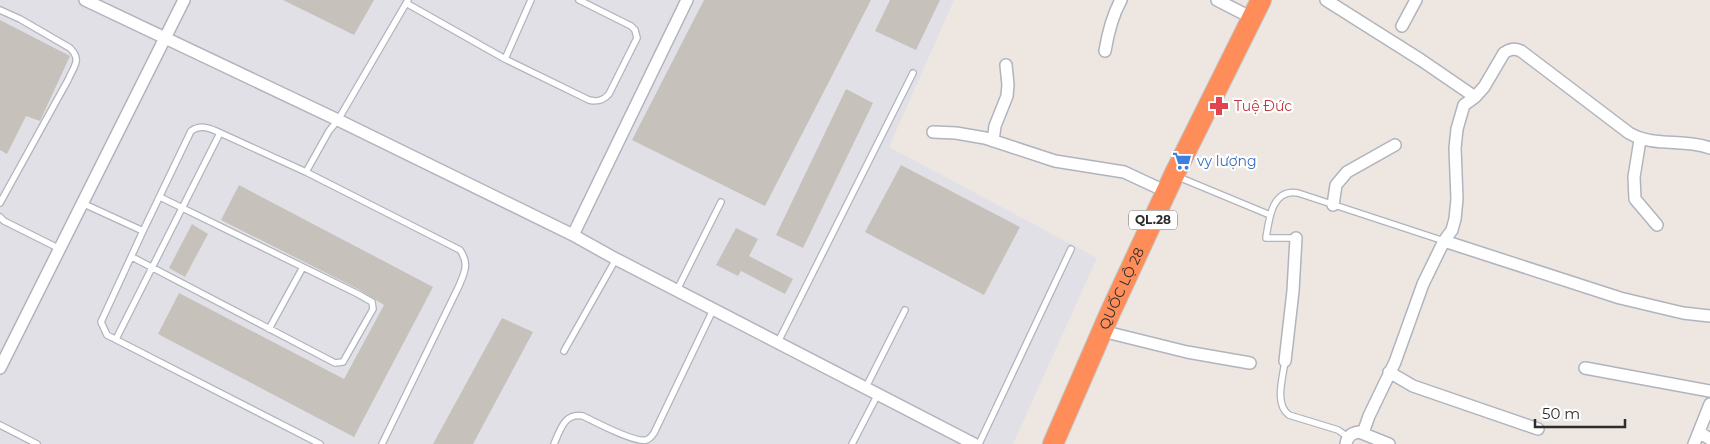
<svg xmlns="http://www.w3.org/2000/svg" width="1710" height="444" viewBox="0 0 1710 444" font-family="Montserrat,sans-serif">
	<rect width="100%" height="100%" fill="#eee6e0"/>
	<path fill="#e1e0e7" d="M0,0H954L889,147L1097,258L1013,444H0Z"/>
	<path fill="#c7c1bb" d="M283,0H374L354,35Z
		M704,0H871L765,206L632,140Z
		M890,0H940L916,50L875,31Z
		M0,20L70,56L40,121L26,116L7,154L0,150Z
		M846,89L873,103L803,248L776,235Z
		M901,165L1020,227L984,295L865,232Z
		M239,185L433,287L354,437L158,334L179,293L344,379L384,305L360,290L221,220Z
		M192,224L208,234L185,277L169,268Z
		M736,228L758,239L749,256L793,279L785,294L741,271L738,276L716,265Z
		M502,318L533,332L473,444H433Z"/>
	<g fill="none" stroke-linecap="round" stroke-linejoin="round">
		<g stroke="#b0b4bd" stroke-width="8">
			<path id="lane" d="M406,3L505,59L589,100C597,102 603,101 609,94L637,38L635,30L631,26L579,0
				M0,10L20,19L70,48C82,60 74,66 68,80L0,203
				M505,59L531,0
				M306,172L460,250C470,264 464,274 458,288L382,444
				M1176,176L1270,215
				M82,203L143,231L191,131C199,125 207,127 216,131L306,172L329,131L338,120L408,0
				M0,217L4,221L60,249
				M143,231L101,322L107,335L320,444
				M1296,238H1266C1269,219 1272,188 1298,193L1444,241
				M132,257L335,363L343,362L373,309L372,302L358,294L160,197
				M677,290L721,202
				M269,329L303,267
				M116,339L220,133
				M778,342L913,73
				M564,351L616,259
				M1285,361C1283,377 1274,404 1289,415L1338,430L1348,437
				M866,387L905,310
				M0,425L37,444
				M554,444C560,430 565,412 583,416C595,422 635,443 646,440C650,439 652,436 654,433L713,310
				M852,444L878,394
				M979,444L1071,249"/>
		</g>
		<g stroke="#b0b4bd" stroke-width="14">
			<path id="street" d="M85,0L338,120L573,235L616,259L974,444
				M1217,0L1252,18
				M1326,0L1421,60L1475,97L1484,87L1504,53C1510,49 1514,48 1521,51L1629,133C1655,148 1683,138 1710,148
				M1402,26L1416,0
				M1105,51C1108,33 1112,16 1121,0
				M933,132L956,133L985,138L1055,161L1124,172L1167,192
				M1640,140L1634,177L1635,199L1657,225
				M993,141L995,126L1007,96L1008,85L1006,65
				M1333,205L1336,185L1347,172L1395,145
				M573,235L687,0
				M1444,241L1620,298L1683,313L1710,316
				M1102,331L1187,352L1250,363
				M1285,361L1293,291L1296,238
				M0,368L184,0
				M1585,368L1710,391
				M1389,372L1413,386L1538,429
				M1699,432L1710,439
				M1363,433L1369,416L1395,362L1423,284L1444,241L1452,230L1455,219L1457,199L1455,148L1457,129L1464,105L1475,97
				M1346,444C1347,437 1351,433 1359,432L1389,444
				M1694,444L1710,404"/>
		</g>
		<g stroke="#c4c4c4" stroke-width="22">
			<g id="highway">
				<path id="s1" d="M1053,444L1110,313L1174,175L1261,0"/>
			</g>
		</g>
		<use href="#lane" stroke="#fff" stroke-width="5.5"/>
		<use href="#street" stroke="#fff" stroke-width="11"/>
		<use href="#highway" stroke="#ff8d5a" stroke-width="20"/>
	</g>
	<defs>
		<g id="pharmacy-bare" transform="scale(1.5)"><path d="M-2-6h4v4h4v4h-4v4h-4v-4h-4v-4h4Z" fill="#e0444e" stroke="#fff" stroke-width="2.5" paint-order="stroke"/></g>
		<g id="supermarket-bare" transform="scale(1.5)"><path d="M-6-5.5h2.5l.6 2H6L4.5 2H-2.5L-4.4-4H-6ZM-1.5 3.2a1.3 1.3 0 1 0 .1 0ZM3 3.2a1.3 1.3 0 1 0 .1 0Z" fill="#3f7fe0" stroke="#fff" stroke-width="2.5" paint-order="stroke"/></g>
	</defs>
	<g fill-rule="evenodd">
		<use href="#pharmacy-bare" x="1219" y="106"/>
		<use href="#supermarket-bare" x="1182" y="161"/>
	</g>
	<g text-anchor="middle" stroke-width="4.5" stroke-linejoin="round" paint-order="stroke">
		<rect fill="#fff" stroke="#6c6c6c" stroke-width="1" x="1129" y="210.5" width="48" height="19" rx="4"/>
		<g font-size="12" font-weight="bold" fill="#2d2d2d">
			<text x="1153" y="224">QL.28</text>
		</g>
		<g font-size="14" fill="#be3a42" stroke="#fff" text-anchor="start">
			<text x="1234" y="111">Tuệ Đức</text>
		</g>
		<g font-size="14" fill="#366cbe" stroke="#fff" text-anchor="start">
			<text x="1197" y="166">vy lượng</text>
		</g>
		<g font-size="14" fill="#2d2d2d" stroke="#fff">
			<text dy="5" stroke="none"><textPath href="#s1" startOffset="170">QUỐC LỘ 28</textPath></text>
		</g>
	</g>
	<path d="M1535 419v8h90v-8" fill="none" stroke="#2d2d2d" stroke-width="2.5"/>
	<text x="1542" y="419" font-size="15" fill="#2d2d2d" stroke="#ffffff" stroke-width="4" paint-order="stroke">50 m</text>
</svg>
